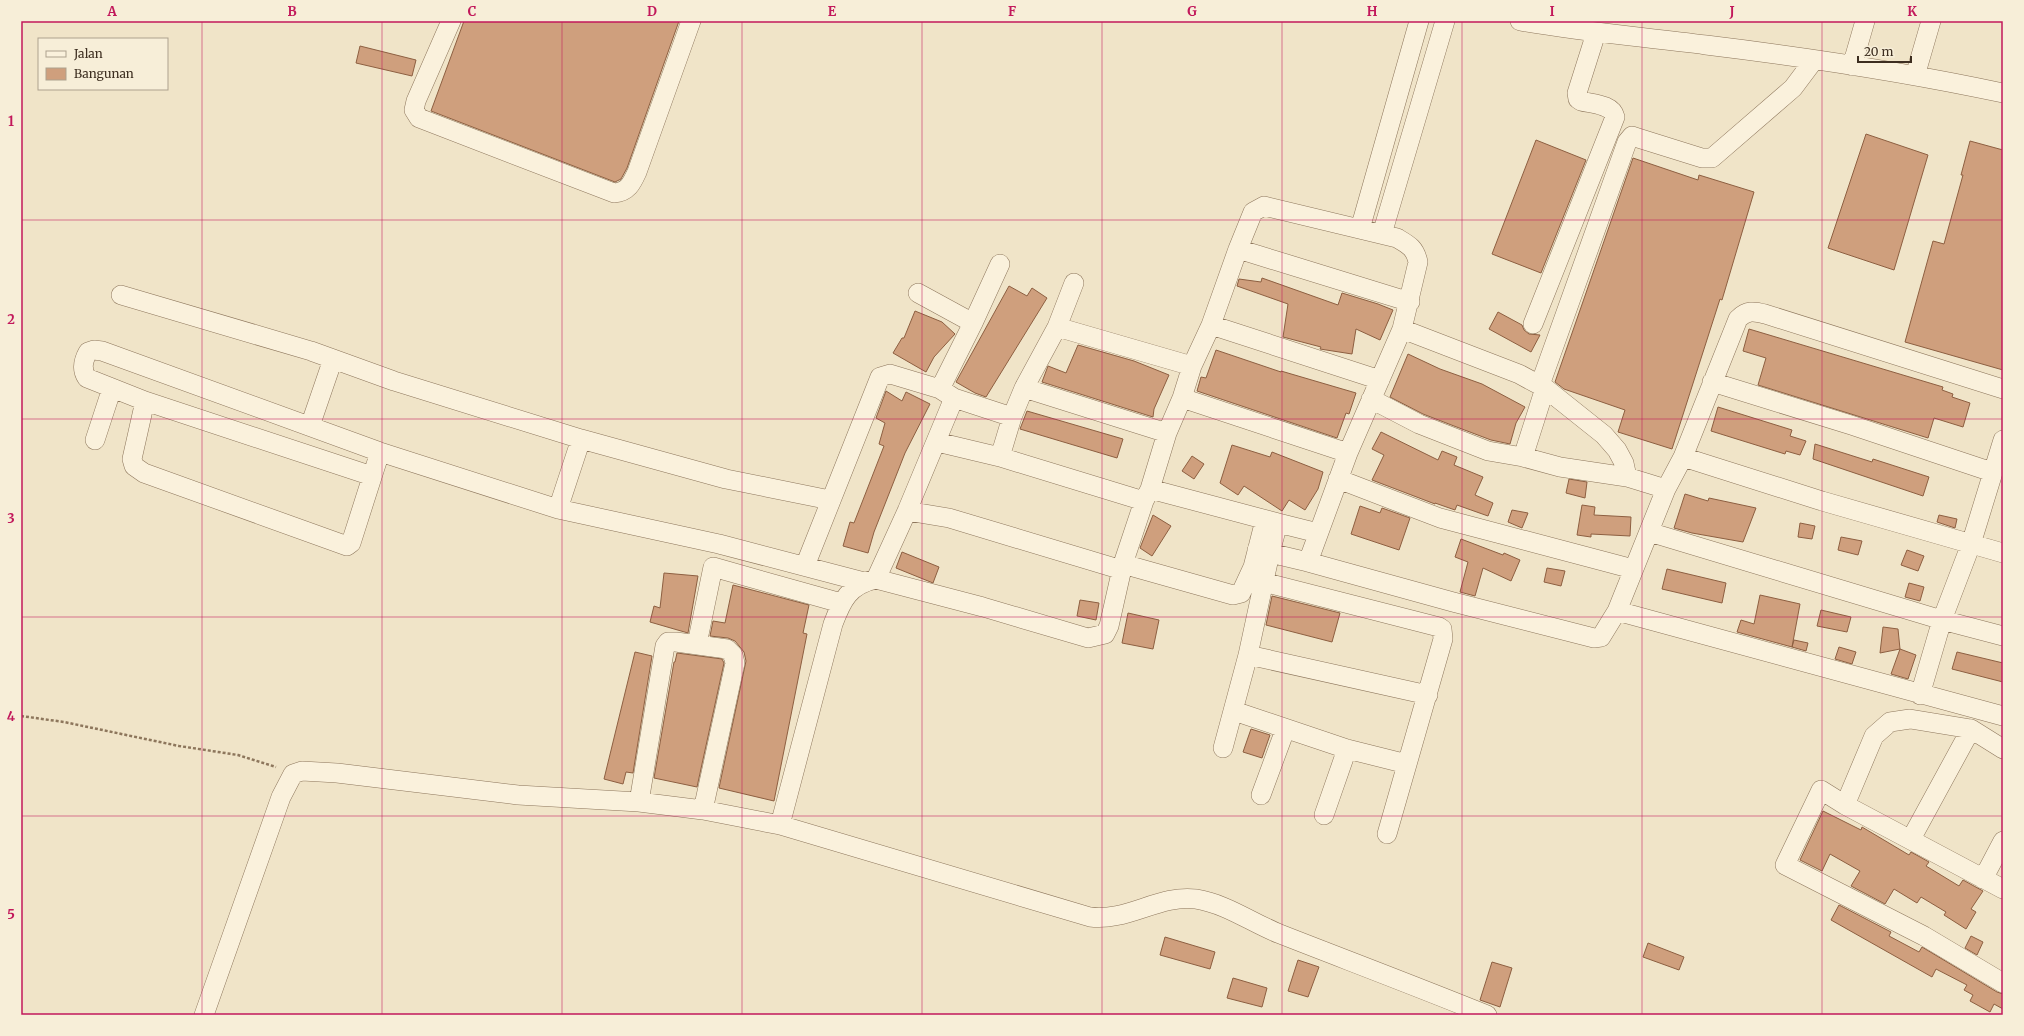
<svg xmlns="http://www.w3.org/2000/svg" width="2024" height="1036" viewBox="0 0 2024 1036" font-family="Merriweather,serif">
	<rect width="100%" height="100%" fill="#f0e4c8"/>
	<path fill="#cf9f7d" stroke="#8d5f41" d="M464,21H679L627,168L621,179L615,182L431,111Z
		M360,46L416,60L412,76L356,63Z
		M1866,134L1928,155L1894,270L1828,248Z
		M1536,140L1586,160L1541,273L1492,254Z
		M1970,141L2003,150V370L1905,342L1933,241L1944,244L1963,175H1961Z
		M1633,158L1698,180L1699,175L1754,192L1722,300L1720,299L1672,449L1618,432L1625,410L1564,389L1555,382Z
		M1262,278L1338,305L1342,293L1378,304L1393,310L1380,340L1356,329L1352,354L1320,349L1321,347L1283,337L1288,304L1237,286L1239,279L1261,282Z
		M1009,286L1027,296L1032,288L1047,298L986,397L975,393L956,382Z
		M915,311L942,322L955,334L934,357L926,372L893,353L902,338H904Z
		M1498,312L1522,325L1524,330L1529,334L1540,335L1531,352L1489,329Z
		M1749,329L1943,387L1942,390L1953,394L1952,397L1970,403L1963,427L1934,418L1928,438L1758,385L1766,358L1743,351Z
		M1078,345L1134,361L1169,375L1154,409L1153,417L1042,382L1048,366L1066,373Z
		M1216,350L1281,372V371L1356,393L1349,414L1346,413L1337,438L1197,391L1201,377L1206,378Z
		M1408,354L1440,369L1482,384L1525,407L1516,423L1510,444L1491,440L1454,426L1423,414L1390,397Z
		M886,391L902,401L906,392L930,404L905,453L874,532L868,553L843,546L850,522L854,523L884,446L879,444L885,423L876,418Z
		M1718,407L1792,430L1790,436L1806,441L1800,455L1786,451L1785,454L1711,431Z
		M1027,411L1123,439L1117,458L1020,429Z
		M1381,432L1438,460L1442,451L1457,457L1454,465L1483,477L1475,495L1493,503L1488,516L1457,505L1455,510L1435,503V504L1372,480L1384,455L1372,449Z
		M1815,444L1872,462L1873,459L1929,477L1923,496L1813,459Z
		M1232,445L1270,457L1272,452L1323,472L1318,489L1305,510L1289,500L1282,511L1244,486L1238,495L1220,483Z
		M1192,456L1204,464L1194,479L1182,471Z
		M1569,479L1587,482L1585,498L1566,493Z
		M1685,494L1708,501L1709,498L1756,508L1743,542L1692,533L1674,528Z
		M1582,505L1595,507L1594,515L1631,517L1630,536L1591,534V537L1577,535Z
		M1360,506L1380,513L1382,508L1410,518L1399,550L1351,534Z
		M1512,510L1528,513L1522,528L1508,522Z
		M1153,515L1171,526L1152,556L1140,548Z
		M1939,515L1957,519L1955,528L1937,522Z
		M1800,523L1815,526L1812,539L1798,537Z
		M1841,537L1862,541L1858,555L1838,550Z
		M1461,539L1503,555L1504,553L1520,560L1511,581L1483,568L1475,596L1460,592L1468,562L1455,557Z
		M1907,550L1924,556L1918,571L1901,565Z
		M902,552L939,567L933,583L896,568Z
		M1547,568L1565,571L1561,586L1544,582Z
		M1667,569L1726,583L1722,603L1662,589Z
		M664,573L698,576L688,633L650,622L654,606L660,608Z
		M1909,583L1924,587L1920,601L1905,597Z
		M733,585L809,605L803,633L807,634L774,801L719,788L746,661L744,652L735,641L728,638L710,636L713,621L725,623Z
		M1760,595L1800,604L1792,647L1737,632L1741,620L1754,624Z
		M1272,596L1340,613L1332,642L1266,625Z
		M1080,600L1099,603L1096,620L1077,616Z
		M1821,610L1851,617L1847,632L1817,626Z
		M1128,613L1159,620L1153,649L1122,643Z
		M1883,627L1898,629L1900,649L1880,653Z
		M1794,640L1808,643L1806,651L1792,647Z
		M1839,647L1856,652L1852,664L1835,659Z
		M1900,649L1916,655L1908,679L1891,674Z
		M635,652L652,656L633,773L626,772L623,784L604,779Z
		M1957,652L2003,663V682L1952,669Z
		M677,653L722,659L724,663L697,787L654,778L674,662H675Z
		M1251,729L1270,735L1262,758L1243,752Z
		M1823,811L1861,830L1862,827L1909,855L1911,852L1929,862L1926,866L1959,886L1963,880L1983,891L1971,909L1976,912L1966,929L1944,915L1946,912L1921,897L1917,903L1894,889L1885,904L1851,886L1860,871L1830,854L1822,871L1800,860Z
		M1839,905L1891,932L1889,936L1919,952L1922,947L1997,992L2003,994V1009L1994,1004L1990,1012L1970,1001L1973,995L1964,990L1967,985L1936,969L1932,977L1831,920Z
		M1971,936L1983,942L1977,955L1965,948Z
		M1165,937L1215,952L1210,969L1160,955Z
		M1648,943L1684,957L1679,970L1643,957Z
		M1298,960L1319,967L1308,997L1288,991Z
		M1492,962L1512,968L1500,1007L1480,1000Z
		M1233,978L1267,988L1262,1007L1227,998Z"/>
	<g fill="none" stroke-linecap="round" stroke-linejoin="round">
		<g stroke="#8d765c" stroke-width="20">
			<path id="minor" d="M451,21L416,101L414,110L419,118L614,193C628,192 632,183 637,172L691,21
				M1520,21C1582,32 1644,37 1706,45C1805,57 1905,72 2003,93
				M1852,66L1865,21
				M1915,76L1931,21
				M1360,229L1419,21
				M1382,234L1445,21
				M1238,249L1410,302
				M918,293L973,323
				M121,295L311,351L394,381L581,439L726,479L830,500
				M1533,324L1615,117C1612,104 1592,104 1581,101L1578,99L1577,93L1596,33
				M1211,325L1380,380
				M1057,327L1192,366
				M1402,329L1519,374L1545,388L1604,435L1617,450L1624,463L1627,477
				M1712,382L1851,425L1992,472
				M1540,385L1627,142L1632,136L1638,138L1702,158H1712L1793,88L1814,60
				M1024,388L1167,433
				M940,389L973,323L1000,264
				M1182,398L1348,453
				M1371,399L1419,424L1488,451L1523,457L1560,467L1627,477L1666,489
				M145,401L87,378C81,369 83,361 88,352L94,350L102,351L380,452L558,509L719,544L864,582
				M310,426L333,359
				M95,440L112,388
				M937,442L1000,457L1144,501
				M1000,457L1012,417
				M1523,457L1545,388
				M1683,457L1822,501L2003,553
				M372,476L145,401L132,459L134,466L144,473L347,546L351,543L380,452
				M1338,479L1440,518L1633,569
				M1150,489L1278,523L1270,553L1308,562
				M558,509L581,439
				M907,511L949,518L1122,570
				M1278,523L1318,533
				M1649,532L1942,620L2003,636
				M1123,564L1233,595L1241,593L1253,567L1265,520
				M805,566L880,377L890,374L940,389L954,398L1012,417L1024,388L1057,327L1074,283
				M876,579L907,511L954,398
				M1263,582L1439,627L1442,629L1443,639L1387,834
				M1617,611L2003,716
				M697,644L713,567L841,603
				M1248,655L1428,695
				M1920,695L1942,620L1971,544L2003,440
				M1234,711L1347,749L1407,764
				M1223,748L1248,655L1270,553L1257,550
				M1261,795L1285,730
				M639,802L665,646L668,642H676L727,649L733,655L735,663L703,810
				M1845,805L1874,736L1890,722L1910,719L1971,729L2003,749
				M1324,815L1347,749
				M780,825L833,624C842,600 849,585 876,579L983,607L1088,638L1105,634L1109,626L1123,564L1144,501L1150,489L1167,433L1182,398L1192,366L1211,325L1238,249L1253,212L1264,206L1397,238C1409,245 1415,248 1418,262L1402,329L1348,453L1308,562L1453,602L1594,638L1601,637L1617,611L1666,489L1683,457L1738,319C1747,310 1754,311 1765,314L2003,389
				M1911,839L1971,729
				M1983,879L2003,841
				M2003,889L1845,805L1821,790L1785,865L1924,936L2003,983
				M204,1015L281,797L293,774L302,771L337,773L518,795L639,802L703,810L780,825L1090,917C1127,922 1160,894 1196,899C1227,904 1252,923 1280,934C1349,961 1418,987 1487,1015"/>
		</g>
		<path stroke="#8d765c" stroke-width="2.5" stroke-dasharray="3 2" stroke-linecap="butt" d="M21,716L64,722L179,746L238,755L276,767"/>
		<use href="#minor" stroke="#faf1dc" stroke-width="19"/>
	</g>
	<path fill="none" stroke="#c2185b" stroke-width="1" stroke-opacity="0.55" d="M202,21V1015M382,21V1015M562,21V1015M742,21V1015M922,21V1015M1102,21V1015M1282,21V1015M1462,21V1015M1642,21V1015M1822,21V1015M21,220H2003M21,419H2003M21,617H2003M21,816H2003"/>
	<rect width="2024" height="1036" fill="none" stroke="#f7eed8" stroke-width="44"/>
	<rect x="38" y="38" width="130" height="52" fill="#f7eed8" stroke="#ada18e"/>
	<rect x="46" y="51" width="20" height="6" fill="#faf1dc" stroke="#ada18e"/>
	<text x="74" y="58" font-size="12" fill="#3d2e20">Jalan</text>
	<rect x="46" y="68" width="20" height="12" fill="#cf9f7d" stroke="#ada18e"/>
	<text x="74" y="78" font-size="12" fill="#3d2e20">Bangunan</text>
	<path d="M1858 56v6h53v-6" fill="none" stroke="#3d2e20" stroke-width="2"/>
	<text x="1864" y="56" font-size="12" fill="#3d2e20" stroke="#f7eed8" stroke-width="3" paint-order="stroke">20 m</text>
	<rect x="22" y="22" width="1980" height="992" fill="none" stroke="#c2185b" stroke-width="1.5"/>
	<g font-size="13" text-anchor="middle" font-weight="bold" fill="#c2185b">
		<text x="112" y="16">A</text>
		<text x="292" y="16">B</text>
		<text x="472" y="16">C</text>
		<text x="652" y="16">D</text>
		<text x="832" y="16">E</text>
		<text x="1012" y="16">F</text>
		<text x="1192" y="16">G</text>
		<text x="1372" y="16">H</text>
		<text x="1552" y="16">I</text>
		<text x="1732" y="16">J</text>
		<text x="1912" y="16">K</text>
		<text x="11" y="126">1</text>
		<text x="11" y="324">2</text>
		<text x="11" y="523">3</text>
		<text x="11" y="721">4</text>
		<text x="11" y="919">5</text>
	</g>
</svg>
